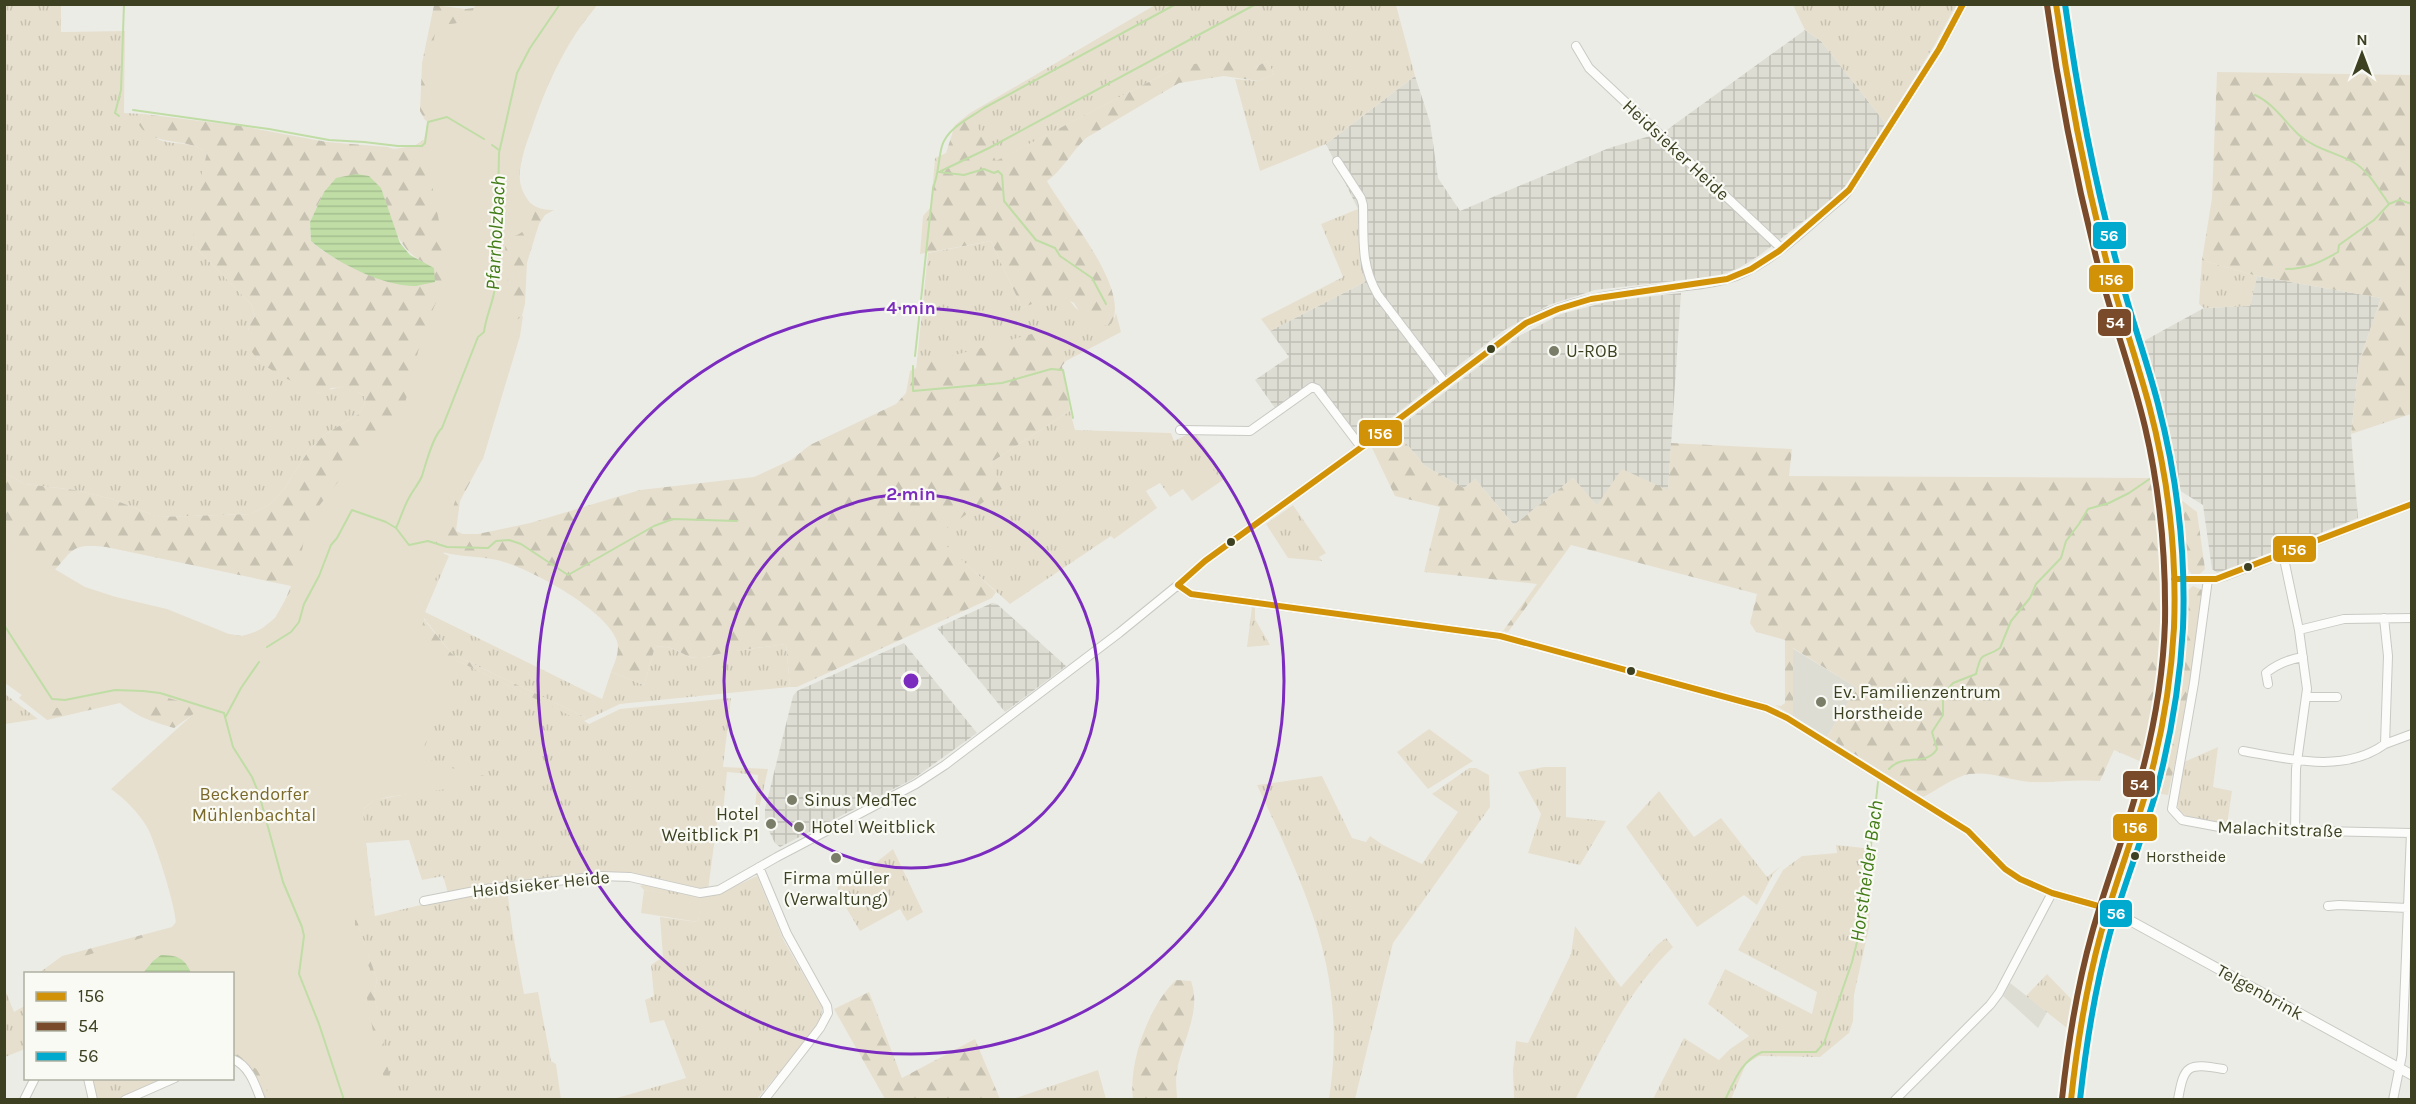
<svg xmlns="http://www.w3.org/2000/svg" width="2416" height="1104" viewBox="0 0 2416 1104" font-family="Karla,sans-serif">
	<defs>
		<pattern id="industrial-grid" width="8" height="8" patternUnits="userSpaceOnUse" patternTransform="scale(1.5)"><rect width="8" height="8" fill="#ddddd4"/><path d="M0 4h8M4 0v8" fill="none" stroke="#bfbfb6"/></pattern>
		<pattern id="grass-tufts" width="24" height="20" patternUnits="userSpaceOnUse" patternTransform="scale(1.5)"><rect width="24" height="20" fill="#e6dfce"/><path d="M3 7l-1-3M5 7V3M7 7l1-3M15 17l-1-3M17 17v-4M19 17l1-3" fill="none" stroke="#c6c1b1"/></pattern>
		<pattern id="forest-firs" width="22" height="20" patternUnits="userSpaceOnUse" patternTransform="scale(1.5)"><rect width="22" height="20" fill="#e6dfce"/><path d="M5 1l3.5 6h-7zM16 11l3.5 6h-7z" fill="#c6c1b1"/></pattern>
		<pattern id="water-rules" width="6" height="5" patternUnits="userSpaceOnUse" patternTransform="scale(1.5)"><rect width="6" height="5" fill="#bfdda5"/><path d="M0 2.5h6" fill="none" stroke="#a5bf8e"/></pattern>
	</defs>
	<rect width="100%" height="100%" fill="#ecece6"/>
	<path fill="#ddddd4" d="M1792,648L1857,688L1827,737L1793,716Z
		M2010,983L2047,1012L2038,1028L2003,996Z"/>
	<path fill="url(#industrial-grid)" d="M1805,30L1821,41L1886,124L1860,166L1839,194L1760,255L1739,268L1718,276L1595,290L1549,305L1503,331L1360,442L1317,386L1307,385L1275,408L1255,380L1289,357L1270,331L1365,282L1360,266L1358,209L1326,144L1415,76L1430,122L1438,178L1460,211L1609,148L1664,132Z
		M2257,276L2381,298L2359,362L2351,434L2358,518L2219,574L2212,569L2203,505L2179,490L2162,409L2142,342L2204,308L2250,306Z
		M1681,293L1668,491L1597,506L1573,478L1514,525L1475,479L1464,488L1425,466L1395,430L1519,336L1561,314L1610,301Z
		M992,603L997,604L1066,666L1005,712L937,628Z
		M904,643L977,733L913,779L780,847L775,843L769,831L765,820V809L793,696L797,691Z"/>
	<path fill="url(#grass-tufts)" d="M4,5H61V32L125,31L124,113L144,114L139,125C145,129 153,137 160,140C176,146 192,140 207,153L195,247L251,304L255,316L248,329L257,359L276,372L320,394C334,386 351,384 364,396L365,403L359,414L324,435L309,450L285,488L270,504L251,514L158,517L112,499L75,490L25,484L5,473Z
		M1155,5H1396L1415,76L1326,144L1260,171L1235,79L1258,81L1274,74L1267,61L1254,68L1172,70L995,162L970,113Z
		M1793,5H1956L1935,44L1886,124L1821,41L1805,30Z
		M1358,209L1360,266L1365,282L1270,331L1261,319L1343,277L1321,224Z
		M991,241L1022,308L1057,293C1072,297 1070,305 1080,311C1088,316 1105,317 1114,319L1116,313L1121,332L1066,361L1055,339L916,370L928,253Z
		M2202,260L2257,276L2250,306L2204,308L2199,304Z
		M1070,411L1075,430L1171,433L1174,441L1188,434H1196L1226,478L1192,501L1183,489L1170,497L1160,483L1146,491L1157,508L1114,539L1111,536L1010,604L935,536L1002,488L990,463Z
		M1293,505L1326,553L1319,557L1322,561L1288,558L1266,524Z
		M434,549L449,556L425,612L602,699L611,672L644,685L655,647C676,644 683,659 699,658C707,658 717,654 726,652C746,649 766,647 786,644L790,687L620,704L584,721L589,724L620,709L731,698L723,767L768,769L759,809H755L758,775L727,772L723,812L758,816L757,821L718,815L708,890L630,875L448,893L443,876L422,880L409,840L366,843L375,916L462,895L510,889L508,897L513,934L524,994L538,992L551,1061L556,1064L561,1099H394L391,1092L374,993L377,980L356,919L364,836L363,809L374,800L492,779L416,757L458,661L582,721L585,717L452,654L423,617Z
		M1252,607L1255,608V619L1270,645L1247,647Z
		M5,694L38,719L5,724Z
		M1429,729L1473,761L1428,789L1397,752Z
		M2218,747L2213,787L2232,791L2227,825L2188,818L2178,809L2177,802L2184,762Z
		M1544,767H1566V817L1606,821L1580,865L1528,853L1541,814L1518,772Z
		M1469,768H1476L1489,775L1490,807L1393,943L1355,1099H1329C1348,974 1308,895 1257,785L1322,776L1352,838L1366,842L1370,836L1383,845L1422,864L1458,812L1432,794Z
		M1659,791L1694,837L1721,818L1767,877L1781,866L1773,874L1757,905L1744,895L1697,927L1626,827Z
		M1836,845L1873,849L1869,927L1854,995L1853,1021L1849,1033L1820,1057L1759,1056L1746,1064L1731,1099H1653L1684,1038L1719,1060L1730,1049L1749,1036L1708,1004L1725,969L1812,1014L1817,992L1738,950L1783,870L1802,856L1837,853Z
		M893,849L923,912L907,921L900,909L860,931L838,894L837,881L857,870L868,869Z
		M757,876L784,941L822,1007L821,1017L809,1037L757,1099L610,1100L686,1078L664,1020L650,1023L645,1000L654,996L651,965L663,957L660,917L698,922L701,899L644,890L640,886L647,884L702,896H714Z
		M1575,926L1621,987L1657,945L1666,938L1673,947C1627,992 1605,1042 1576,1098L1514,1099L1513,1070L1516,1041L1528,1043L1571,954Z
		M2047,974L2073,1001L2067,1028L2026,996Z
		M4,987L14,1012L26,1005L25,1049L5,1057Z
		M1098,1070L1106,1099H1013Z
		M90,1079H169L119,1100L95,1099Z"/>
	<path fill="url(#forest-firs)" fill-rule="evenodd" d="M434,5L466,9L480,7L436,126L425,120L420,111L422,63Z
		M556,5H597C588,18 575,31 567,46C553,70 511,165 521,190C528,205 538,210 554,210L545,215L539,224L530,253L527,263L525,304L518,332L483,458L460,501L456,531L463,534H478L530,523L640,490L754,477L791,460L810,445L896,404L906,393L910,371L926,363L1039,332C1056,332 1060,348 1066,361L1062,366L1070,411L990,463L1003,488L936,536L996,592L992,598L797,687H790L786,644C765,647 744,649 724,653C715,654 704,659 696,658C680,656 675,644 655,647L644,685L611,672C615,662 620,651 617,641C607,610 528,567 497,560C475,555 454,558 434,549L422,617L452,654L585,717L583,722L458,661L416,756L492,778L491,781L400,793L374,800L363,809L364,837L356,918L377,980L374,993L394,1099H264C258,1082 251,1062 233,1055L232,974L39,973L62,956L172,927L176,922L187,935L202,708L174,728C151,721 139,718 120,703L47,720L19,698L36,679L4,546L23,608L242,636C275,627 279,616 291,586L106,547C73,544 75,547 54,571L5,540V473L25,484L75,490L112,499L158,517L251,514L270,504L285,488L309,450L324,435L359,414L365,403L364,396C355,388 343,387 331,388L327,393L320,394C299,384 253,367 248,343C245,333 250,324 255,316L251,304L195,247L193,228L197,192L207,153C187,136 154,148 139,125L144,114L241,126L327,142L388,147C399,152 414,149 423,140L438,159L494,259ZM381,188C395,227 394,250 434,268L363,273L323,251L311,241L310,222L324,192Z
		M1219,61L1247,62L1254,68L1267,61L1274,74L1258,81L1224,76L1179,83L1086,138C1073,150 1061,172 1047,181C1064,212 1132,290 1111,324L1090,329L1074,303L1057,294L1022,308L991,241L920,254L923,216L931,207L935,158L946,153L955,125L970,113L996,161L1172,70L1194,64Z
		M2217,72L2411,75V414L2351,434L2359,362L2381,298L2257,276L2202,260L2212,198Z
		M1395,430L1425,466L1464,488L1475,479L1514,525L1573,478L1597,505L1622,469L1668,490L1671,443L1792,449L1789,476L2151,478C2167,572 2167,670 2144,763L2114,750L2100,781C2076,779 2053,783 2030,782C2009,780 1990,771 1969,774C1954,777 1937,790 1923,797L1827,737L1857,688L1793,648V716L1775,705L1781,706L1785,703V640L1756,632L1750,623L1757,594L1571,545L1508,632L1503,631L1537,584L1424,572L1440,507L1395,496L1372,448Z
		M2180,499L2197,512L2205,569L2200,574L2192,575L2186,566Z
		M2193,586L2202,590L2204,596L2190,693L2168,795L2155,793L2173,716L2179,675L2186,592Z
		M1176,980L1191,981C1202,1011 1182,1042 1177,1071C1175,1080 1177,1091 1177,1099H1133C1128,1063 1149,1005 1176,980Z
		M869,992L902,1078L975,1039L1000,1099H885L834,1009Z"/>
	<path fill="#e6dfce" d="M475,5H597C566,42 546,85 531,131C525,147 518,164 520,181C521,191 528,201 535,209C532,225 522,238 505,237C505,266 510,295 509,324L523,316L520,336L483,459L460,487L451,513L450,523L440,525L430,541L446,546L426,608L419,643L460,664L419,758L498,782L388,797L369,802L362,808L373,914L355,920V937L370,969L367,998L374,1037L389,1099H271L260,1072L233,1051L232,974H113L112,971L106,974L47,973L69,961L176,927C178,913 155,841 147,827C138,812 125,799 111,789L201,707L168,698L157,701H122L45,709L40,708L5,683L4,539L85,587L116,597L167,609L229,634L243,636L255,634L275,618L292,588L299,567L304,539L319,506L341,478L400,423L423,332L449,273L427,159L421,153L393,149L414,146L424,140L428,120L429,65L437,23C454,26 470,23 475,5Z
		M1207,461L1220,479L1192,499L1179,481Z
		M644,890L702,898L698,922L641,913Z"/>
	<path fill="url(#water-rules)" d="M356,174L369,176L381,188L400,243L410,255L434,268L435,282C429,283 422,285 416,286C384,287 335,262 311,241L310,222L324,192L336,178Z
		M161,955C177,955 185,958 191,973H143L153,961Z"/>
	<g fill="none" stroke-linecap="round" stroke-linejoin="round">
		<path stroke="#bfdda5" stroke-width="2" d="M2255,95C2273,103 2285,122 2299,135C2315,149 2335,152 2353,162C2368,170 2379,190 2389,204
			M133,110L269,129L329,140L364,142L398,146H422L425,143L428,122L447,117L484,139
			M119,116L115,113L121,90L124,4
			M492,145L499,150
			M941,171L989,148L1256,4
			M939,172L964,175L984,169L994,173L998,171L1002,175L1004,201L1022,223L1036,240L1055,248L1060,256L1092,278L1106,304
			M2286,269C2307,269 2321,262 2338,252L2339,245L2374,220L2389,204L2399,200L2412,204
			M915,356L933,188C939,173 938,160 942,146C947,128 970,118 984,108L1176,4
			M913,366V391L1002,383L1051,369L1063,370L1073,418
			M396,528C401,517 404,506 410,496C414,489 419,483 422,476C426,463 433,436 442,428L478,337L484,332C486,313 498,294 495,273C493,261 492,252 497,241L499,153L517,73L530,48L560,4
			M4,625L52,699L65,700L115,690L143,691L160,693L224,713L233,747L252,777L259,794L283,882L302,927L304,936L299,974L319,1024L344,1100
			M267,647L291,632L299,622L304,604L319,576L331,545L337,538L352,510L386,522L396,528L409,545L428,541L447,547L488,548L496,541L509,540L521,544L568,575L654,526L673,519L737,521
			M226,716L241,688L259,662
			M1889,769C1903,753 1926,767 1937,749L1932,732L1943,715V695L1953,683L1976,674C1982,648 1983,660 2000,648L2011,621L2030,598L2036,584L2061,558L2066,541L2079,524L2088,509L2109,503L2129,493L2151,478
			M1725,1100C1735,1080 1741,1061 1762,1052H1816L1824,1043L1852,962L1863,918L1878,782"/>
		<g stroke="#c9c9c4" stroke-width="10">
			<path id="minor" d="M1576,46L1589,68L1781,248
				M1337,161L1361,198L1363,205C1364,239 1360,264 1378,295L1445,383
				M1180,430L1250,431L1312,387L1317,389L1361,447
				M2283,554L2299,630L2307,689L2296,769L2295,831
				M2174,579H2216L2225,576L2412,504
				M2208,579L2194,683L2172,809L2182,820L2230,829L2411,833L2402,1055L2393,1100
				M1178,585L1191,594L1500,636L1766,708L1787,718L1968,831L2005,869L2020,879L2052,893L2109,909
				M2299,630L2344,619L2412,618
				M2268,684L2266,673C2277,664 2290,659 2303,657
				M2307,697H2337
				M2385,744L2412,734
				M2243,751C2289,759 2344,774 2385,744L2388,656L2384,618
				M759,867L787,934L827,1006L828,1013L820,1028L764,1100
				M424,901L485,889L601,876L630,877L700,893L719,890L777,857L916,784L945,765L1119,633L1178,585L1205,561L1366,444L1526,323C1568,300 1612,294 1659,289C1685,286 1711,285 1736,276C1777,260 1809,224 1843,197L1849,190L1939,49L1963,4
				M2328,906L2339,905L2408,908
				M232,1059C249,1065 255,1084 261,1100
				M88,1078L93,1100
				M24,1100L35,1078
				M125,1100L175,1078
				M1895,1100L1990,1005L1999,993L2052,893
				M2178,1100C2184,1064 2188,1063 2223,1069"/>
		</g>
		<g stroke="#c9c9c4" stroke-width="11">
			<path id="tertiary" d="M2109,909L2412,1075"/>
		</g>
		<g stroke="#c8c8c0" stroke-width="13">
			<path id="secondary" d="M2056,4C2067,90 2084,175 2106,259C2120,315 2141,370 2154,426C2167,485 2175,545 2174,605C2174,659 2166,714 2153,767C2139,823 2117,878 2101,933C2086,987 2077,1044 2071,1100"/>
		</g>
		<use href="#minor" stroke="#fcfcfb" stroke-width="8"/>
		<use href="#tertiary" stroke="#fcfcfb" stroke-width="9"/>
		<use href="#secondary" stroke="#fcfcfb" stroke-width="10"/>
		<g stroke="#fafaf5" stroke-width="10">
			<path id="bus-1" d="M2056,4C2069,96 2087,186 2110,275C2122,318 2137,361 2149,405C2168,477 2177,553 2174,628C2171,682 2162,736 2147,789C2133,837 2115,885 2101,933C2086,988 2077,1044 2071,1100
				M2174,579H2216L2412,504
				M1178,585L1205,561L1366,444L1526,323L1558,309L1591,299L1727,279L1751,269L1779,251L1849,190L1939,49L1963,4
				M1178,585L1191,594L1500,636L1766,708L1787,718L1968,831L2005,869L2020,879L2052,893L2109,909"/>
		</g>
		<g stroke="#fafaf5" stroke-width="10">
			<path id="bus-2" d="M2047,5C2059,93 2076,179 2098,265C2112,319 2132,372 2145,427C2160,491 2166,556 2165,622C2163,684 2151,745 2133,804C2120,848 2104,890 2092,933C2077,987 2068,1043 2062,1099"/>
		</g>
		<g stroke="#fafaf5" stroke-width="10">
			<path id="bus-3" d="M2065,4C2078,96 2095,186 2120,275C2131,318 2147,361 2158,404C2177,477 2186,553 2183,628C2180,682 2171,736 2157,789C2143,837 2124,885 2110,933C2095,988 2086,1044 2080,1100"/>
		</g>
		<use href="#bus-1" stroke="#d29207" stroke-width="6"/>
		<use href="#bus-2" stroke="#7a4b2a" stroke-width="6"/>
		<use href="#bus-3" stroke="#00a9ce" stroke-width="6"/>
	</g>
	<g fill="none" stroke="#7b2cbf" stroke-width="3">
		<circle cx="911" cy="681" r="187"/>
		<circle cx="911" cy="681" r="373"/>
	</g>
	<g fill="#3d4122" stroke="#fafaf5" stroke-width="2">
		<circle cx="1491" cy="349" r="5"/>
		<circle cx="1231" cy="542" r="5"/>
		<circle cx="2248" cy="567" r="5"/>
		<circle cx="1631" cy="671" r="5"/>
		<circle cx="2135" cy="856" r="5"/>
	</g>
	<g fill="#7a7d67" stroke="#fafaf5" stroke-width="2">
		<circle cx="1554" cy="351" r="6"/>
		<circle cx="1821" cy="702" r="6"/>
		<circle cx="792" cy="800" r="6"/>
		<circle cx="771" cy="824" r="6"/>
		<circle cx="799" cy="827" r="6"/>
		<circle cx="836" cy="858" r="6"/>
	</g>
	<g text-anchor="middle" stroke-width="4.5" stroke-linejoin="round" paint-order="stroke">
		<g font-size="16" fill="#3d4122" stroke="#fafaf5" text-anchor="start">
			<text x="2146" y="862">Horstheide</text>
		</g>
		<g font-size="18" fill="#3d4122" stroke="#fafaf5">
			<text transform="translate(1676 150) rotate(43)" y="6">Heidsieker Heide</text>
			<text transform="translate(2280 829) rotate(2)" y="6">Malachitstraße</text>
			<text transform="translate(541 884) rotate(-6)" y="6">Heidsieker Heide</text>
			<text transform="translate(2260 992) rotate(29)" y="6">Telgenbrink</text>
		</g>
		<g font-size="18" fill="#3d4122" stroke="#fafaf5" text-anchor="start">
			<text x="1566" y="357">U-ROB</text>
			<text x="1833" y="698">Ev. Familienzentrum<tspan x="1833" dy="21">Horstheide</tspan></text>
			<text x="804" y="806">Sinus MedTec</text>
			<text x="759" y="820" text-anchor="end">Hotel<tspan x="759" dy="21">Weitblick P1</tspan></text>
			<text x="811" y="833">Hotel Weitblick</text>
			<text x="836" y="884" text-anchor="middle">Firma müller<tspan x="836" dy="21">(Verwaltung)</tspan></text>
		</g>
		<g font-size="18" fill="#7b6929" stroke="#fafaf5">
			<text x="254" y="800">Beckendorfer<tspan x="254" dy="21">Mühlenbachtal</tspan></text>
		</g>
		<g font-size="20" font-style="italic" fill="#437c17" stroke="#fafaf5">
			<text transform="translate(495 233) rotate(-87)" y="7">Pfarrholzbach</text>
			<text transform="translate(1866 871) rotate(-82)" y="7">Horstheider Bach</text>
		</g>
	</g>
	<circle cx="911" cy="681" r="9" fill="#7b2cbf" stroke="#fafaf5" stroke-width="3"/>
	<g font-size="18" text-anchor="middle" font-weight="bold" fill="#7b2cbf" stroke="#fafaf5" stroke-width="4.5" stroke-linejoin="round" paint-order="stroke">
		<text x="911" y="314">4 min</text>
		<text x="911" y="500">2 min</text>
	</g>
	<g stroke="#fafaf5" stroke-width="2">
		<rect x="2092" y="221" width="35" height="29" rx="6" fill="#00a9ce"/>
		<rect x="2088" y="264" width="46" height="29" rx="6" fill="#d29207"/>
		<rect x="2097" y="308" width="35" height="29" rx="6" fill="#7a4b2a"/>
		<rect x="1358" y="419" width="45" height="28" rx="6" fill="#d29207"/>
		<rect x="2272" y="535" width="45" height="28" rx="6" fill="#d29207"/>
		<rect x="2122" y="770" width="34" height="28" rx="6" fill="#7a4b2a"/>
		<rect x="2112" y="813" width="46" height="29" rx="6" fill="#d29207"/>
		<rect x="2099" y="899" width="34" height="29" rx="6" fill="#00a9ce"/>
	</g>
	<g font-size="16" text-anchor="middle" font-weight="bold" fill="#fff">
		<text x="2109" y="241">56</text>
		<text x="2111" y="285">156</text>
		<text x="2115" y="328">54</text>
		<text x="1380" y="439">156</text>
		<text x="2294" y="555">156</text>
		<text x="2139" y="790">54</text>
		<text x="2135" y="833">156</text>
		<text x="2116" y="919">56</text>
	</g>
	<rect width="2416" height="1104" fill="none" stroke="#3d4122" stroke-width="12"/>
	<rect x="24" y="972" width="210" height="108" fill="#fafaf5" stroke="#aeb0a1" stroke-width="1.5"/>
	<rect x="36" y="992" width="30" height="9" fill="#d29207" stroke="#aeb0a1" stroke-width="1.5"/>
	<text x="78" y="1002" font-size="18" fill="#3d4122">156</text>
	<rect x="36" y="1022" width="30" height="9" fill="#7a4b2a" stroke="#aeb0a1" stroke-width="1.5"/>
	<text x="78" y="1032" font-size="18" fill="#3d4122">54</text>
	<rect x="36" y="1052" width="30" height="9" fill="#00a9ce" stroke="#aeb0a1" stroke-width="1.5"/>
	<text x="78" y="1062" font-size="18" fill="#3d4122">56</text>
	<g transform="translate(2362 54)" stroke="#fafaf5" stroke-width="4.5" paint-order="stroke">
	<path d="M0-4.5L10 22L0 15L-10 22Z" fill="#3d4122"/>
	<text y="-9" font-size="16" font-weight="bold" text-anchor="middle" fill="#3d4122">N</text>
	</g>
</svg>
